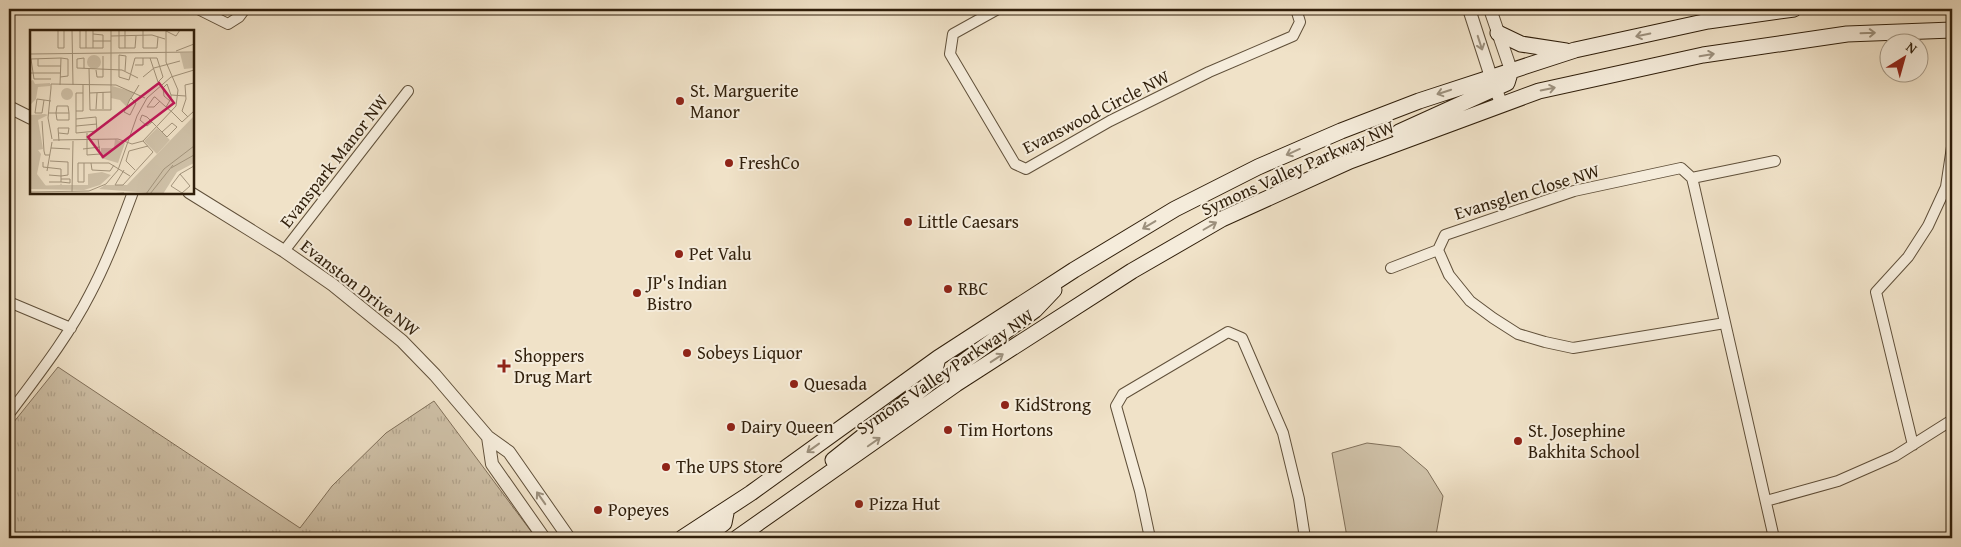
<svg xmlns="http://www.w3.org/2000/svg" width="1961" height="547" viewBox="0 0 1961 547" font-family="'Gentium Book Plus',serif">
	<defs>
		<pattern id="park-tufts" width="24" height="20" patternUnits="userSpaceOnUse" patternTransform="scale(1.25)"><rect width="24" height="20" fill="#cfc1a8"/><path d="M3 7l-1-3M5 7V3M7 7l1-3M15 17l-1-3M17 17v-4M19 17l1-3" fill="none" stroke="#b2a58f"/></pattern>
	</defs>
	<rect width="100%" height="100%" fill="#f0e2c8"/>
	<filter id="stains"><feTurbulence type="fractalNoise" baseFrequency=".004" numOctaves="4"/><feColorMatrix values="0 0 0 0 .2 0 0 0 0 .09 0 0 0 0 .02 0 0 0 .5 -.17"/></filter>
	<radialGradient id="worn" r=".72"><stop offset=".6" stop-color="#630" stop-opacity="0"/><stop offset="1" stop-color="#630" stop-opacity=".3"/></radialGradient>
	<path fill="#cfc1a8" stroke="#80705a" d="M1367,443L1400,447L1427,470L1443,496L1436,535L1412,538H1348L1347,537L1332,453Z"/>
	<path fill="url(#park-tufts)" stroke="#80705a" d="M58,367L300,528L332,486L386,433L434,401L536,538H9V428Z"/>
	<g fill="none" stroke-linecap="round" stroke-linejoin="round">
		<g stroke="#60503a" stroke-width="12">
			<path id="minor" d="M198,9L228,24L239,17L245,9
				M998,9L953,34L950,54L1015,164L1026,169L1110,121L1209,72L1293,36L1300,22L1296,9
				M1692,178L1775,161
				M284,251L408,91
				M1391,268L1438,250
				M9,302L71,328
				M1725,323L1573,348L1545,342L1518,334L1493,318L1470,301L1449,275L1438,250L1445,235L1574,191L1681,168L1692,178L1694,186L1774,538
				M9,414C38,375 68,337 90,294C107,262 120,227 133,192
				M1913,445L1876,292L1908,257L1928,226L1946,187L1952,147
				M1766,501L1838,481L1895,456L1952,420
				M1150,538L1140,491L1116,406L1123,394L1228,332L1242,338L1283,433L1299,499L1305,538"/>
		</g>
		<g stroke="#60503a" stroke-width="14">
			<path id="tertiary" d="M1469,9L1491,77L1501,103
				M1490,9L1511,70
				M9,107L31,118
				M189,192L284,251L333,285L402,341L435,375L488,437L509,452L569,538
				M488,437L492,464L544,538"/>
		</g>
		<g stroke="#301f0b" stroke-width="17">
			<path id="secondary" d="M1498,33L1521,44L1566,51
				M1399,132L1507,83L1511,70
				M956,384L959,365L1035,310L1054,290
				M833,460L926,386L933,378L938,358
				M682,538L751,493L938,358L1074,270L1175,209L1258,167L1341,131L1419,101L1575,50L1708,21L1794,9
				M704,538L724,523L726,513
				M737,538L956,384L1132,271L1222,219L1350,161L1539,91L1703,55L1847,34L1952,30"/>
		</g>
		<use href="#minor" stroke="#f5ecdb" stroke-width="10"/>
		<use href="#tertiary" stroke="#f5ecdb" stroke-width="12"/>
		<use href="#secondary" stroke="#f5ecdb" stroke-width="15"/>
	</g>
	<defs><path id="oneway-shaft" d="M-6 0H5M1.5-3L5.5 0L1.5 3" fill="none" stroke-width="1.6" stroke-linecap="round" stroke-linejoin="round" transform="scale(1.25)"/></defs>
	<g stroke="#9c907d">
		<use href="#oneway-shaft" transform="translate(1868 33) rotate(-2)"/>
		<use href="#oneway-shaft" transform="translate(1643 35) rotate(168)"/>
		<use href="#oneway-shaft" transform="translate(1480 43) rotate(72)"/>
		<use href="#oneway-shaft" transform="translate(1707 55) rotate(-10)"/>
		<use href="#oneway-shaft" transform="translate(1548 89) rotate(-11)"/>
		<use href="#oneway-shaft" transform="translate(1444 92) rotate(162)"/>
		<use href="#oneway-shaft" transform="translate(1293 152) rotate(156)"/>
		<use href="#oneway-shaft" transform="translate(1149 225) rotate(149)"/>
		<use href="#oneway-shaft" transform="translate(1210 226) rotate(-30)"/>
		<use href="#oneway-shaft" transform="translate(997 358) rotate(-33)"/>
		<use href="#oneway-shaft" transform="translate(874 442) rotate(-35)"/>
		<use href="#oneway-shaft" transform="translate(813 448) rotate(144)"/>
		<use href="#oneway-shaft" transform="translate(541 498) rotate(-125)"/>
	</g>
	<g fill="#8f2418" stroke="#f5ecdb" stroke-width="2">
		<circle cx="680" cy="101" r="5"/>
		<circle cx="729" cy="163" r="5"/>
		<circle cx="908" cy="222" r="5"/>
		<circle cx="679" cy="254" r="5"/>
		<circle cx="948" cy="289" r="5"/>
		<circle cx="637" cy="293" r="5"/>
		<circle cx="687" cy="353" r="5"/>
		<path d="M501.5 358.5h5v5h5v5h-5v5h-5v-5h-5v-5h5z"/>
		<circle cx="794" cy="384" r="5"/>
		<circle cx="1005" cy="405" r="5"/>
		<circle cx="731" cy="427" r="5"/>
		<circle cx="948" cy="430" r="5"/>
		<circle cx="1518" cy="441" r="5"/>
		<circle cx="666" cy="467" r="5"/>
		<circle cx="859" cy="504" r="5"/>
		<circle cx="598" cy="510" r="5"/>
	</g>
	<g text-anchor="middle" stroke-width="4" stroke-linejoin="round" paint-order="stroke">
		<g font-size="18" fill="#301f0b" stroke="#f5ecdb" text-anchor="start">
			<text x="690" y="97">St. Marguerite<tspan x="690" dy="21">Manor</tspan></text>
			<text x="739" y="169">FreshCo</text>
			<text x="918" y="228">Little Caesars</text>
			<text x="689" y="260">Pet Valu</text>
			<text x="647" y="289">JP's Indian<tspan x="647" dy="21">Bistro</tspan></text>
			<text x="958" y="295">RBC</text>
			<text x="697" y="359">Sobeys Liquor</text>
			<text x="514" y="362">Shoppers<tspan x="514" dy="21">Drug Mart</tspan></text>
			<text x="804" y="390">Quesada</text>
			<text x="1015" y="411">KidStrong</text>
			<text x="741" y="433">Dairy Queen</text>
			<text x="958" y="436">Tim Hortons</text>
			<text x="1528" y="437">St. Josephine<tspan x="1528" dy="21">Bakhita School</tspan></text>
			<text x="676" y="473">The UPS Store</text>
			<text x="869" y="510">Pizza Hut</text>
			<text x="608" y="516">Popeyes</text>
		</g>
		<g font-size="18" fill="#301f0b" stroke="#f5ecdb">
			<text transform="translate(1096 112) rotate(-27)" y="6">Evanswood Circle NW</text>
			<text transform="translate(334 161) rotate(-52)" y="6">Evanspark Manor NW</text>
			<text transform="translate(1298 168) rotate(-24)" y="6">Symons Valley Parkway NW</text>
			<text transform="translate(1527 192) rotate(-17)" y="6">Evansglen Close NW</text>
			<text transform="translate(360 288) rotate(38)" y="6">Evanston Drive NW</text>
			<text transform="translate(945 372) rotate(-34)" y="6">Symons Valley Parkway NW</text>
		</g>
	</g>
	<g transform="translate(30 30)">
		<rect width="164" height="164" fill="#f0e2c8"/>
		<path d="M31 64a6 6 0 1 1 12 0a6 6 0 1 1-12 0ZM164,86V133L147,142L133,164L69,159L75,155H97ZM31,153L32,155H70L54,160L1,159V156L30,155Z" fill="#cfc1a8"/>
		<path d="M150,23H164V38L154,39ZM57 32a7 7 0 1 1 14 0a7 7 0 1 1-14 0ZM3,50L5,54L20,53V56L8,57L6,69L0,75V51ZM82,56L104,62L96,76L90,70L81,68ZM15,84L18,85L8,90L13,119L8,120L11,124L7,144L16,156H1L0,85ZM127,98L140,110L127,124L114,111ZM85,109L95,113L88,133L71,128V118H84ZM72,142L81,145L70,155H58V144Z" fill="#cfc1a8"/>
		<path fill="none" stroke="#a3947c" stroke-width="1" d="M28,0V18H34V0M42,0L43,55M50,0V18H73V5L63,4M63,0V18M89,0V18H105L106,6M95,0V18M113,0V18H127L128,7M136,1L146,6L150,0M81,6L122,5L135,9M63,11H81M56,18V0M146,21L164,14M0,24L164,22M0,29L31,28L30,55M1,29L4,49H21M8,29V36H31M105,35H113V28M54,38V28L47,29V38L92,40L108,48M59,38L60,80H81V0M66,40L67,47H73V26M95,41L96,26L89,25V47L99,50L105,28H127L133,47L128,52L120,28M0,43H30M30,47L38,46V29L31,28M113,47L124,38L150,31M21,58V54L86,55L115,68M21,58L18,88L22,109M73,62V79M60,63L81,62M141,65L156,66M101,68L106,73L100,85L94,82L100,69L101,68L103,65L109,55M14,70L12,83H5L7,69L21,71M130,71L124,77H117L124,67H125L136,77L142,82L152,92L164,81M136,77L139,72L141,68V65L137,54L133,58L134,66L140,71M66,79L67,63M46,81H53V55M19,83H39V90H27L26,83L27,76H38L39,83M158,87L152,81L156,69L155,55L164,53M46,89L66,87L67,101L46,103V63H53M12,91L14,121L15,125H20M122,92L117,96L110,90L112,85L117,87L137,107L147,97L142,93L132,102M46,96L67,94M88,109L102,114L113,111L146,76L148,60L136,32V0M23,110L88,109M29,111L28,98H39L38,104L29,103M21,118L40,119M53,119L70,117M57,125L70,124L68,109M57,125V103M13,132V137L31,139V146L19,145M54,133V152H48V133H79L100,146M61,133L62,140L80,141L84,135M141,138L164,125M94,140L85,155H93L123,122L113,111M105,140L96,131L99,121L118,116M17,141L22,112M150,144L160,156L152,163L141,156L150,144L164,136M19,152H31V146L38,145V132L20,131M31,152L40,153V149H31M0,162L59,161L76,154L88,140L107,86L117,68L141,47L164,40M42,162L43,111M78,164L94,163M116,164L134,139L164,116M120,164L143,135"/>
		<path fill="#c2185b" fill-opacity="0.15" stroke="#c2185b" stroke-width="2.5" d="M129,53L144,73L73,127L58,107Z"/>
		<rect width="164" height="164" fill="none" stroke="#301f0b" stroke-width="2.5"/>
	</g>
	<rect width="1961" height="547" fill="none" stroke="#f0e2c8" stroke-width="30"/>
	<rect x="10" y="10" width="1941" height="527" fill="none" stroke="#301f0b" stroke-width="2.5"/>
	<rect x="15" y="15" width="1931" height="517" fill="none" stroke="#301f0b"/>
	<g transform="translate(1904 58) rotate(37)"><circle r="24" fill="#f5ecdb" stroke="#a69a88"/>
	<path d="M0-4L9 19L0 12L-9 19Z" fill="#8f2418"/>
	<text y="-8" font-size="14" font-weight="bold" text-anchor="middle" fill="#301f0b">N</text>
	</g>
	<rect width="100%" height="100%" filter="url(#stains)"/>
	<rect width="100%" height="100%" fill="url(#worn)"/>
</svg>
